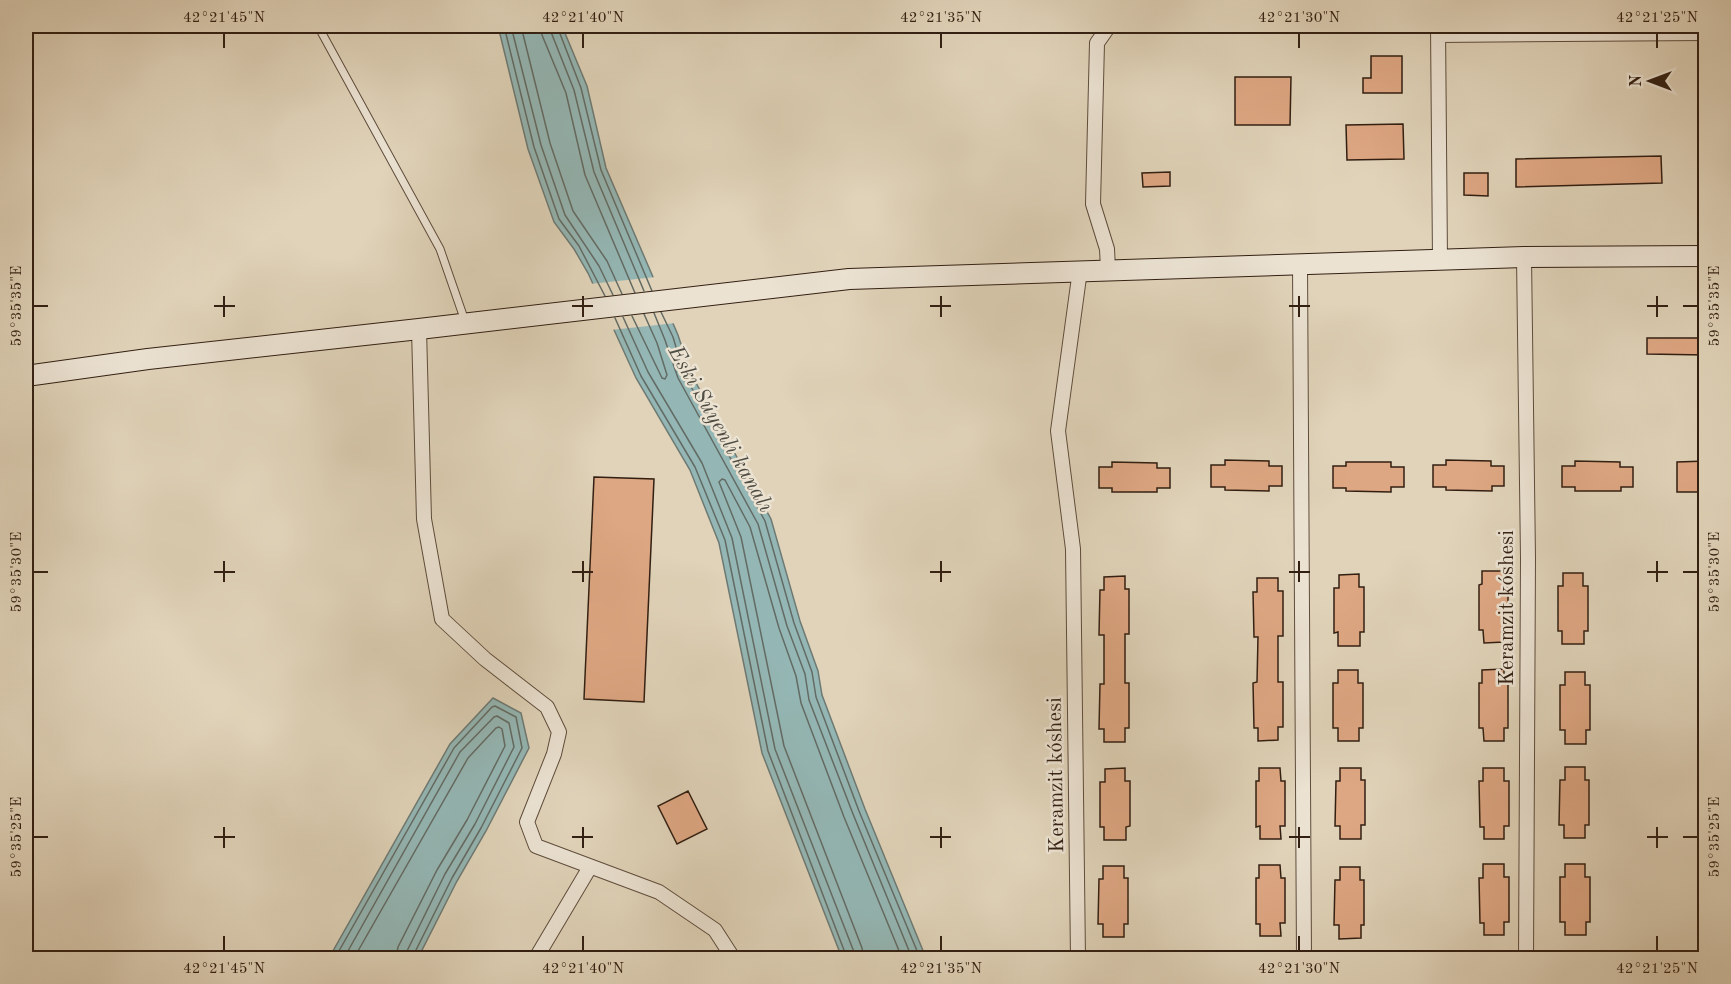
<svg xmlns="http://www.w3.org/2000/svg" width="1731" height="984" viewBox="0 0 1731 984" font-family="'Old Standard TT',serif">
	<rect width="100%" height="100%" fill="#e0d3b9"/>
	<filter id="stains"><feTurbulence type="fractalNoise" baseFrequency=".00333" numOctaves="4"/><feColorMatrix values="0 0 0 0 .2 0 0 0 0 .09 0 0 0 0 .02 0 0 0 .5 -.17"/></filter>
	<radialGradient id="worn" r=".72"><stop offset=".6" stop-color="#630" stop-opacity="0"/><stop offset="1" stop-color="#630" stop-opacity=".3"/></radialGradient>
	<path fill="#94b7b5" stroke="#6d7a74" stroke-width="1.5" d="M498,26H562L587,86L606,168L678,335L690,372L771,519L800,621L818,671L822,695L865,809L926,958H842L762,753L719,543L690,470L636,378L588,273L574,249L554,222L528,149Z
		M493,698L521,713L529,748L486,831L457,881L418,958H329L450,744Z"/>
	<path fill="#e0d3b9" d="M656,277L676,323L611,330L589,284Z"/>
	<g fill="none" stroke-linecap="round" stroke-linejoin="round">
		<path stroke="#636b64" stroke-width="1.5" d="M504,26L534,147L559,219L579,246L605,296
			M511,26L541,145L565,215L599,266L613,295
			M521,26L550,143L573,211L607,261L622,294
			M541,26L542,35L566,93L585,175L635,293
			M550,26L551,32L574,90L594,172L644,291
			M557,26L581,88L601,170L652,291
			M661,312L673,337L684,374L765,521L794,623L812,672L816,697L859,811L920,958
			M654,313L665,340L678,378L758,524L787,626L805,674L809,700L853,814L912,958
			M632,316L662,378L665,379L667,375L657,343L644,314
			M623,317L648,372L702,463L732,538L775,749L854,952L855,958
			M615,318L641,376L695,467L725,540L768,751L847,958
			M335,958L454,748L492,707L495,706L516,717L522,748L481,828L452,878L414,954L413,958
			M344,958L460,752L494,717L497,716L509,723L514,747L475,824L445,874L407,951L405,958
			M354,958L468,758L496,728L499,727L502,729L505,746L467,820L437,870L398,947L396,958
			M864,958L862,948L784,746L741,537L719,482L722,479L725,480L750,527L779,628L796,676L801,703L844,817L902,958"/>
	</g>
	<path fill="#dea783" stroke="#321f12" stroke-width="1.5" d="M1371,56H1402V93H1363V78H1371Z
		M1235,77H1291L1290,125H1235Z
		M1403,124L1404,159L1347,160L1346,125Z
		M1661,156L1662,183L1516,187V159Z
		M1170,172V186L1143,187L1142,173Z
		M1464,173H1488V196L1464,195Z
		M1647,338H1706V355L1647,354Z
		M1225,460L1269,461V466H1282V486H1269V491L1225,490V487H1211V465H1225Z
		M1446,460L1491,461V466H1504V486H1492V491L1446,490V487H1433V465H1446Z
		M1575,461L1620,462V467H1633V487H1621V491H1575V487H1562V466H1575Z
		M1706,461V492H1677V462Z
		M1112,462L1157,463V468H1170V488H1157V492H1112V488H1099V467H1112Z
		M1346,462H1391V467H1404V487H1391V492L1346,491V488H1333V466H1346Z
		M594,477L654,479L644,702L584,699Z
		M1482,571H1504V584H1508V629H1504V642L1484,643L1483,630H1479V585L1482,584Z
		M1563,573H1583V586H1588V631H1584V644H1562V631H1558V586H1563Z
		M1359,574V587H1364V632H1360V646H1338V632L1334,633V588H1339V575Z
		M1125,576V589H1129V634H1125V683H1129V728H1125V742H1104V729H1099L1100,684H1104V635H1099L1100,590H1104V577Z
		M1257,578H1278V591H1283V636H1278V682H1283V727H1278V740L1258,741V728H1254L1253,683L1257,682L1258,637H1254L1253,592H1257Z
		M1504,669V683H1508V728H1504V741H1484L1483,728H1479V683H1482V670Z
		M1338,670H1358V683H1363V728H1359V741H1338V728H1333V683H1338Z
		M1565,672H1585V685H1590V730H1586V744H1565V730H1560V685H1565Z
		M1565,767H1585V780H1589V825H1585V838H1564V825H1559L1560,780H1565Z
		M1125,768V781H1130V826L1126,827V840H1104V827H1100V782H1105V769Z
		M1259,768H1280L1281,781H1285V826H1280L1281,839H1260V826L1256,827V781H1259Z
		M1340,768H1361V780H1365V825H1361V839H1340V826H1335L1336,781H1340Z
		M1483,768H1504V781H1509V826H1504V839H1484V827H1480L1479,781H1483Z
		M688,791L707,829L677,844L658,806Z
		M1483,864H1504V877H1509V922H1504V935H1484V923H1480L1479,878H1483Z
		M1565,864H1585V877H1590V922H1586V935H1565V922H1560V877H1565Z
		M1259,865H1280L1281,878H1285V923H1280L1281,936H1260V924H1256V878H1259Z
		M1103,866H1124V878H1128V924H1124V937H1103V924H1098L1099,879H1103Z
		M1340,867H1360V880H1364V925H1361V938L1339,939V925H1334L1335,880H1340Z"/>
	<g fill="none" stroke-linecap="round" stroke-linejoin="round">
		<g stroke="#5e4c3c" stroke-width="9">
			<path id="lane" d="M318,26L440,249L465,321"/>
		</g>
		<g stroke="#5e4c3c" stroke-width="16">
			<path id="street" d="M1438,26L1440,259
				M1438,35L1706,33
				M1524,257L1528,558L1526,958
				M1300,263L1304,958
				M1108,269L1107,249L1093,204L1097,43L1109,26
				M419,329L424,519L442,619L485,659L547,707L559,732L554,754L527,822L536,846L659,892L715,930L733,958
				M536,958L590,867
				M1078,958L1073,549L1058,431L1080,270"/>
		</g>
		<g stroke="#321f12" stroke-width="22">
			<path id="secondary" d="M26,376L148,359L419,329L849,279L1524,257L1706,256"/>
		</g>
		<use href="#lane" stroke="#ebe2d2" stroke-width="7"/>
		<use href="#street" stroke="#ebe2d2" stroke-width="14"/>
		<use href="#secondary" stroke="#ebe2d2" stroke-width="20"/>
	</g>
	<path fill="none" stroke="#321f12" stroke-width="2" d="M224,33V48M583,33V48M941,33V48M1299,33V48M1657,33V48M224,296V317M583,296V317M941,296V317M1299,296V317M1657,296V317M33,306H48M214,306H235M572,306H593M930,306H951M1289,306H1310M1647,306H1668M1683,306H1698M224,561V582M583,561V582M941,561V582M1299,561V582M1657,561V582M33,572H48M214,572H235M572,572H593M930,572H951M1289,572H1310M1647,572H1668M1683,572H1698M224,827V848M583,827V848M941,827V848M1299,827V848M1657,827V848M33,837H48M214,837H235M572,837H593M930,837H951M1289,837H1310M1647,837H1668M1683,837H1698M224,936V951M583,936V951M941,936V951M1299,936V951M1657,936V951"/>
	<g text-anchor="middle" stroke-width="5" stroke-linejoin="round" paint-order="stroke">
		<g font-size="21" fill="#321f12" stroke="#ebe2d2">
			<text transform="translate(1506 608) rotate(-90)" y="7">Keramzit kóshesi</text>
			<text transform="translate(1055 775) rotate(-91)" y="7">Keramzit kóshesi</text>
		</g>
		<g font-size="22" font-style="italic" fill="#4f4d43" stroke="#ebe2d2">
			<text transform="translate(722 428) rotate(60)" y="8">Eski Súyenli kanalı</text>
		</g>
	</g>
	<rect width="1731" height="984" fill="none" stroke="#e0d3b9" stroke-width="66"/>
	<g transform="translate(1650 81) rotate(270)" stroke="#ebe2d2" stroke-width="4.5" paint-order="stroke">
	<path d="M0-4.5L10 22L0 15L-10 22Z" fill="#321f12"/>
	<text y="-9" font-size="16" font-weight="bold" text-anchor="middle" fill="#321f12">N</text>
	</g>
	<rect x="33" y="33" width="1665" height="918" fill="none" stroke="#321f12" stroke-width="2"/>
	<g font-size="15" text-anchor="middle" fill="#321f12">
		<text x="224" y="22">42°21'45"N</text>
		<text x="583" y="22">42°21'40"N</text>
		<text x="941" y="22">42°21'35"N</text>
		<text x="1299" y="22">42°21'30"N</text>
		<text x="1657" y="22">42°21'25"N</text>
		<text transform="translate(1714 306) rotate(-90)" y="5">59°35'35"E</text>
		<text transform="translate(16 306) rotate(-90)" y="5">59°35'35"E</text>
		<text transform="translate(1714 572) rotate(-90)" y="5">59°35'30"E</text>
		<text transform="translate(16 572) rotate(-90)" y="5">59°35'30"E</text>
		<text transform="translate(1714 837) rotate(-90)" y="5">59°35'25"E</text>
		<text transform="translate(16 837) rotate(-90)" y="5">59°35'25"E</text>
		<text x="224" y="973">42°21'45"N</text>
		<text x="583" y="973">42°21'40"N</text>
		<text x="941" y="973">42°21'35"N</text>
		<text x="1299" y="973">42°21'30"N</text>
		<text x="1657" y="973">42°21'25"N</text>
	</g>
	<rect width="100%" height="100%" filter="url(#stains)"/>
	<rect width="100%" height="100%" fill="url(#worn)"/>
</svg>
